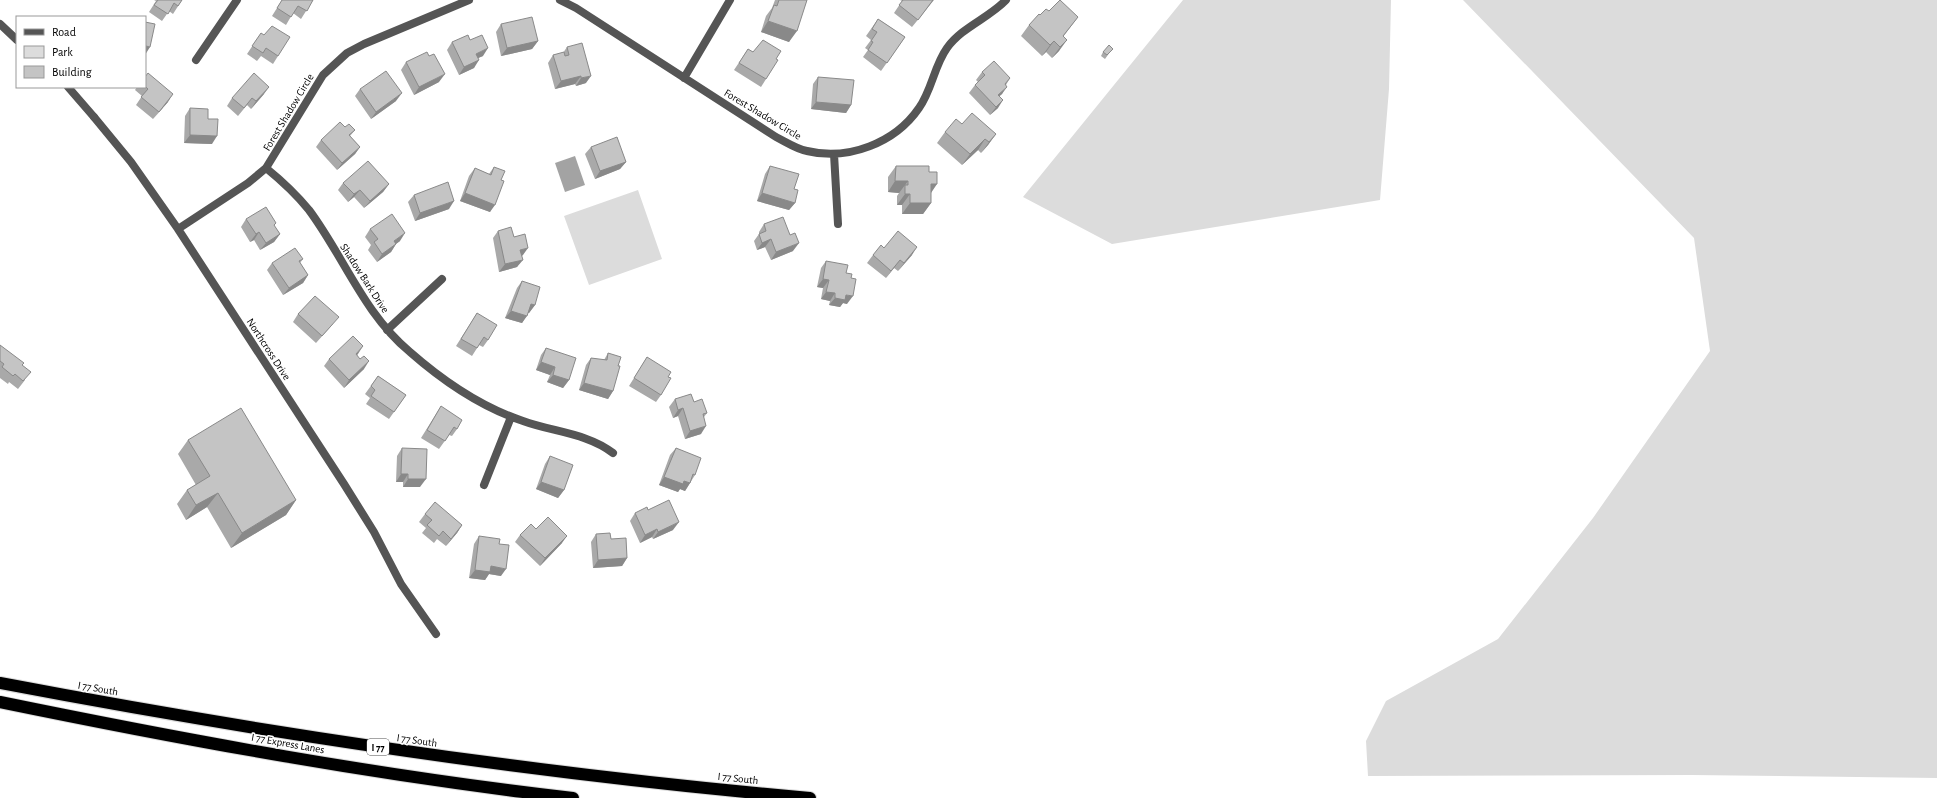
<svg xmlns="http://www.w3.org/2000/svg" width="1937" height="798" viewBox="0 0 1937 798" font-family="'Alegreya Sans',sans-serif">
	<rect width="100%" height="100%" fill="#fff"/>
	<path fill="#dcdcdc" d="M1183,0H1391L1389,89L1380,200L1112,244L1023,197Z
		M1463,0H1937V778L1692,775L1368,776L1366,741L1386,701L1498,639L1593,518L1710,351L1694,238Z
		M638,190L662,259L589,285L564,216Z"/>
	<path fill="#a3a3a3" d="M575,156L585,185L565,192L555,163Z"/>
	<g fill="none" stroke-linecap="round" stroke-linejoin="round">
		<g stroke="#dbdbdb" stroke-width="14">
			<path id="motorway" d="M0,683C268,734 538,774 810,798
				M0,702C190,741 380,776 573,798"/>
		</g>
		<path stroke="#555" stroke-width="8" d="M560,0L576,8L776,137C786,142 796,149 807,151C848,161 895,143 919,108C932,90 934,66 947,48C962,27 989,18 1006,0
			M196,60L237,0
			M684,78L730,0
			M94,117L131,162L178,229L344,484L374,532L401,584L436,634
			M834,154L838,224
			M266,168C282,181 296,194 309,210C344,257 364,314 410,352C443,381 481,407 523,421C553,432 587,433 613,453
			M178,229L248,183L266,168L323,75L347,53L364,44L469,0
			M387,330L442,279
			M484,485L511,417"/>
		<path stroke="#555" stroke-width="8" d="M0,24L17,40
			M68,87L94,117"/>
		<use href="#motorway" stroke="#000" stroke-width="12"/>
	</g>
	<path fill="#a9a9a9" d="M154,0H182L173,14L169,11L162,21L149,12L156,1Z
		M282,0H313L301,19L293,13L286,25L272,16Z
		M775,0H807L789,42L761,32L766,16L772,8Z
		M900,0H934L912,27L894,13L902,1Z
		M1049,11L1078,17L1063,37L1059,51L1052,58L1046,52L1042,56L1021,36L1029,25L1040,15Z
		M878,19L905,37L881,71L863,57L868,50L865,48L871,40L866,36Z
		M501,24L538,41L532,49L501,56L496,32Z
		M261,33L278,56L273,64L261,56L257,61L247,54Z
		M470,40L483,56L478,58L474,68L459,75L447,50L452,42Z
		M567,47L586,83L576,86L575,84L555,89L548,63L553,55L563,53Z
		M748,49L753,52L766,79L761,87L734,70Z
		M1103,52H1110L1105,59L1101,56Z
		M406,62L439,82L414,95L401,70Z
		M982,72L1010,78L1006,85L1002,94L999,96L998,108L990,115L969,93L975,85L978,82L976,80Z
		M145,77L168,102L153,119L136,105L142,96L135,90L137,87H145Z
		M818,77L851,105L846,113L811,109L813,84Z
		M360,89L396,101L371,119L355,96Z
		M264,94L251,109L247,105L238,116L227,106L232,98Z
		M190,108L208,119L212,144L184,143L185,116Z
		M962,124L996,134L988,145L981,153L978,150L962,165L937,143L945,132Z
		M345,127L355,130L350,136L360,147L355,154L337,170L316,147L321,140Z
		M591,147L626,162L620,169L595,179L585,154Z
		M770,166L794,189L795,203L789,210L757,201L765,174Z
		M896,166L931,193V203L923,214H902V205H897V196L899,193L888,192V177Z
		M494,167L501,180L490,212L460,201L469,176L475,168L489,174Z
		M343,183L389,184L383,192L364,208L354,197L348,202L338,190Z
		M414,195L449,209L415,221L408,202Z
		M246,219L276,223L274,226L280,234L274,242L260,250L254,240L250,242L241,227Z
		M764,224L793,251L771,260L765,247L757,250L754,241L759,234V232Z
		M370,229L400,241L396,244L391,252L377,262L368,250L371,245L365,237Z
		M498,231L514,237L523,255L522,256L517,267L499,272L493,238Z
		M884,248L912,255L898,271L894,268L886,278L867,263L873,255Z
		M303,259L300,263L308,275L303,283L283,295L267,270L272,263Z
		M826,261L846,273L847,304L843,303L840,307L829,305L830,301L821,299L823,288L817,287L821,268Z
		M522,281L535,305L529,313H528L522,323L505,318L517,288Z
		M477,313L488,340L483,347L479,345L472,356L456,346Z
		M298,314L333,324L316,343L293,322Z
		M0,345L22,365L25,380L18,389L9,382L8,384L0,378Z
		M546,348L569,380L563,388L547,382L550,375L536,370L541,355Z
		M608,353L618,366L613,391L608,399L579,390L586,365L591,358L604,360Z
		M358,354L357,355L364,369L344,388L324,366L329,359Z
		M647,357L668,377L661,395L656,402L629,386Z
		M378,376L406,395L389,419L366,404L370,398L365,394Z
		M675,399L694,402L707,413L704,417L701,434L685,439L678,416L673,418L669,407Z
		M441,406L457,429L452,436L449,435L439,449L421,438Z
		M188,440L296,500L286,515L231,548L207,507L186,520L177,504L187,490L196,485L178,454Z
		M402,448L420,487H403V482H396L397,456Z
		M676,448L695,475L685,491L680,489L678,492L659,485L670,455Z
		M550,456L564,490L558,498L536,489L545,464Z
		M635,513L673,530L653,539L652,537L640,543L630,521Z
		M425,514L462,525L457,533L446,546L437,539L434,543L422,533L426,528L419,522Z
		M536,529L562,543L540,566L515,542L520,535Z
		M596,534L611,539L627,558L622,566L593,568L591,542Z
		M479,536L499,544L501,576L489,574L485,580L469,578L474,544Z"/>
	<path fill="#898989" d="M768,21L797,31L789,42L761,32Z
		M1067,40L1059,51L1052,58L1060,47Z
		M538,41L532,49L501,56L507,48Z
		M1054,41L1046,52L1042,56L1050,45Z
		M146,46L150,47L145,55V47Z
		M488,48L483,56L471,61L476,54Z
		M479,60L474,68L459,75L464,67Z
		M445,74L439,82L414,95L419,87Z
		M581,76L575,84L555,89L561,81Z
		M591,76L586,83L576,86L581,78Z
		M269,87L264,94L251,109L256,101Z
		M1007,87L1002,94L993,102L998,95Z
		M402,93L396,101L371,119L376,112Z
		M173,94L168,102L153,119L159,112Z
		M1003,100L998,108L990,115L996,107Z
		M816,102L851,105L846,113L811,109Z
		M996,134L988,145L981,153L989,142Z
		M190,135L217,136L212,144L184,143Z
		M985,139L978,150L962,165L970,154Z
		M360,147L355,154L337,170L342,163Z
		M626,162L620,169L595,179L600,171Z
		M895,181H908L899,193L888,192Z
		M389,184L383,192L364,208L370,201Z
		M931,184H937L929,196Z
		M360,190L354,197L348,202L354,194Z
		M465,193L495,205L490,212L460,201Z
		M762,193L795,203L789,210L757,201Z
		M905,194H910L902,205H897Z
		M454,201L449,209L415,221L420,213Z
		M910,203H931L923,214H902Z
		M259,232L254,240L250,242L256,234Z
		M405,233L400,241L389,249L394,241Z
		M280,234L274,242L260,250L266,243Z
		M771,239L765,247L757,250L762,243Z
		M799,243L793,251L771,260L776,252Z
		M396,244L391,252L377,262L382,254Z
		M917,247L912,255L898,271L904,263Z
		M528,248L523,255L515,257L520,250Z
		M523,260L517,267L499,272L505,264Z
		M900,260L894,268L886,278L891,271Z
		M308,275L303,283L283,295L289,288Z
		M823,279L829,280L823,288L817,287Z
		M826,292L835,293L830,301L821,299Z
		M846,295L853,296L847,304L843,303L840,307L829,305L835,298Z
		M531,304L535,305L529,313L526,312Z
		M511,311L527,316L522,323L505,318Z
		M363,346L358,354L350,361L356,354Z
		M369,361L364,369L344,388L349,380Z
		M541,362L555,367L550,375L536,370Z
		M553,375L569,380L563,388L547,382Z
		M584,383L613,391L608,399L579,390Z
		M683,408L678,416L673,418L678,410Z
		M706,426L701,434L685,439L690,431Z
		M401,474H408L403,482H396Z
		M664,477L684,481L690,483L685,491L680,489L678,492L659,485Z
		M408,479H426L420,487H403Z
		M541,482L564,490L558,498L536,489Z
		M218,493L207,507L186,520L196,505Z
		M296,500L286,515L231,548L242,533Z
		M679,522L673,530L653,539L658,532Z
		M462,525L457,533L446,546L451,539Z
		M657,529L652,537L640,543L645,535Z
		M567,536L562,543L540,566L545,558Z
		M627,558L622,566L593,568L598,560Z
		M491,566L506,569L501,576L489,574L485,580L469,578L475,570Z"/>
	<path fill="#c4c4c4" stroke="#898989" d="M158,0H182L178,6L174,3L168,14L154,5Z
		M282,0H313L307,11L298,6L291,17L277,8Z
		M779,0H807L797,31L768,21L774,5L777,6Z
		M903,0H933L918,20L899,5Z
		M1060,0L1078,17L1063,36L1067,40L1060,47L1054,41L1050,45L1029,25L1039,14L1040,15L1046,9L1049,11Z
		M532,17L538,41L507,48L501,24Z
		M878,19L905,37L887,63L868,50L873,42L871,41L877,32L872,29Z
		M145,22L155,24L150,47L146,46L145,50Z
		M272,26L290,37L278,56L266,48L263,53L252,46L261,33L264,35Z
		M468,35L470,40L482,35L488,48L476,54L479,60L464,67L452,42Z
		M763,40L781,51L776,59L778,60L766,79L739,63L748,49L753,52Z
		M582,43L591,76L581,78V76L561,81L553,55L564,52L565,56L569,55L567,47Z
		M1109,45L1113,49L1107,55L1103,52Z
		M427,52L429,56L434,54L445,74L419,87L406,62Z
		M994,61L1010,78L1005,84L1007,87L998,95L1003,100L996,107L975,85L985,75L982,72Z
		M386,71L402,93L376,112L360,89Z
		M148,73L173,94L159,112L141,97L148,89L145,86V77Z
		M254,73L269,87L256,101L252,98L244,108L232,98Z
		M818,77L854,80L851,105L816,102Z
		M190,108L208,109V119H218L217,136L190,135Z
		M972,113L996,134L989,142L985,139L970,154L945,132L956,119L962,124Z
		M340,122L345,127L349,124L355,130L349,135L360,147L342,163L321,140Z
		M617,137L626,162L600,171L591,147Z
		M368,161L389,184L370,201L360,190L354,194L343,183Z
		M770,166L799,174L794,189L798,190L795,203L762,193Z
		M896,166H929V172H937V184H931V203H910V194H905V185H908V181H895Z
		M494,167L505,171L501,180L504,181L495,205L465,193L475,168L491,175Z
		M448,182L454,201L420,213L414,195Z
		M266,207L276,223L274,225L280,234L266,243L259,232L256,234L246,219Z
		M392,214L405,233L394,241L396,244L382,254L374,242L378,239L370,229Z
		M783,217L790,235L795,233L799,243L776,252L771,239L762,243L759,234L766,231L764,224Z
		M511,227L514,237L525,234L528,248L520,250L523,260L505,264L498,231Z
		M898,231L917,247L904,263L900,260L891,271L873,255L881,245L884,248Z
		M295,248L303,259L299,261L308,275L289,288L272,263Z
		M826,261L848,265L846,273L852,274L851,278L856,279L853,296L846,295L845,300L835,298V293L826,292L829,280L823,279Z
		M522,281L540,287L535,305L531,304L527,316L511,311Z
		M315,296L339,317L322,336L298,314Z
		M477,313L497,325L488,340L484,337L477,348L461,339Z
		M353,336L363,346L356,354L360,359L364,356L369,361L349,380L329,359Z
		M0,345L24,363L22,365L31,372L23,381L15,374L13,376L2,367L4,364L0,361Z
		M546,348L576,358L569,380L553,375L555,367L541,362Z
		M608,353L621,357L618,366H620L613,391L584,383L591,358L607,360Z
		M647,357L671,372L668,377L671,378L661,395L634,378Z
		M378,376L406,395L394,412L371,396L375,390L371,386Z
		M691,394L694,402L702,399L707,413L703,414L706,426L690,431L683,408L678,410L675,399Z
		M441,406L462,420L457,429L454,427L445,441L427,430Z
		M241,408L296,500L242,533L218,493L196,505L187,490L210,476L188,440Z
		M402,448L427,449L426,479H408V474H401Z
		M676,448L701,458L695,475L693,474L690,483L684,481L683,484L664,477Z
		M550,456L573,465L564,490L541,482Z
		M669,500L679,522L658,532L657,529L645,535L635,513L647,507L648,510Z
		M435,502L462,525L451,539L443,531L439,536L427,525L432,520L425,514Z
		M548,517L567,536L545,558L520,535L531,524L536,529Z
		M610,533L611,539L626,538L627,558L598,560L596,534Z
		M479,536L500,539L499,544L509,545L506,569L491,566L490,572L475,570Z"/>
	<g text-anchor="middle" stroke-width="3" stroke-linejoin="round" paint-order="stroke">
		<rect fill="#fff" stroke="#4c4c4c" stroke-width="1" x="367" y="739" width="22" height="16" rx="3"/>
		<g font-size="10" font-weight="bold" fill="#000">
			<text x="378" y="751">I 77</text>
		</g>
		<g font-size="11" fill="#000" stroke="#fff">
			<text transform="translate(288 112) rotate(-59)" y="4">Forest Shadow Circle</text>
			<text transform="translate(763 114) rotate(31)" y="4">Forest Shadow Circle</text>
			<text transform="translate(365 278) rotate(57)" y="4">Shadow Bark Drive</text>
			<text transform="translate(269 349) rotate(57)" y="4">Northcross Drive</text>
			<text transform="translate(98 688) rotate(10)" y="4">I 77 South</text>
			<text transform="translate(417 740) rotate(8)" y="4">I 77 South</text>
			<text transform="translate(288 743) rotate(10)" y="4">I 77 Express Lanes</text>
			<text transform="translate(738 778) rotate(6)" y="4">I 77 South</text>
		</g>
	</g>
	<rect x="16" y="16" width="130" height="72" fill="#ffffff" stroke="#999999"/>
	<rect x="24" y="29" width="20" height="6" fill="#555555" stroke="#999999"/>
	<text x="52" y="36" font-size="12" fill="#000000">Road</text>
	<rect x="24" y="46" width="20" height="12" fill="#dcdcdc" stroke="#999999"/>
	<text x="52" y="56" font-size="12" fill="#000000">Park</text>
	<rect x="24" y="66" width="20" height="12" fill="#c4c4c4" stroke="#999999"/>
	<text x="52" y="76" font-size="12" fill="#000000">Building</text>
</svg>
